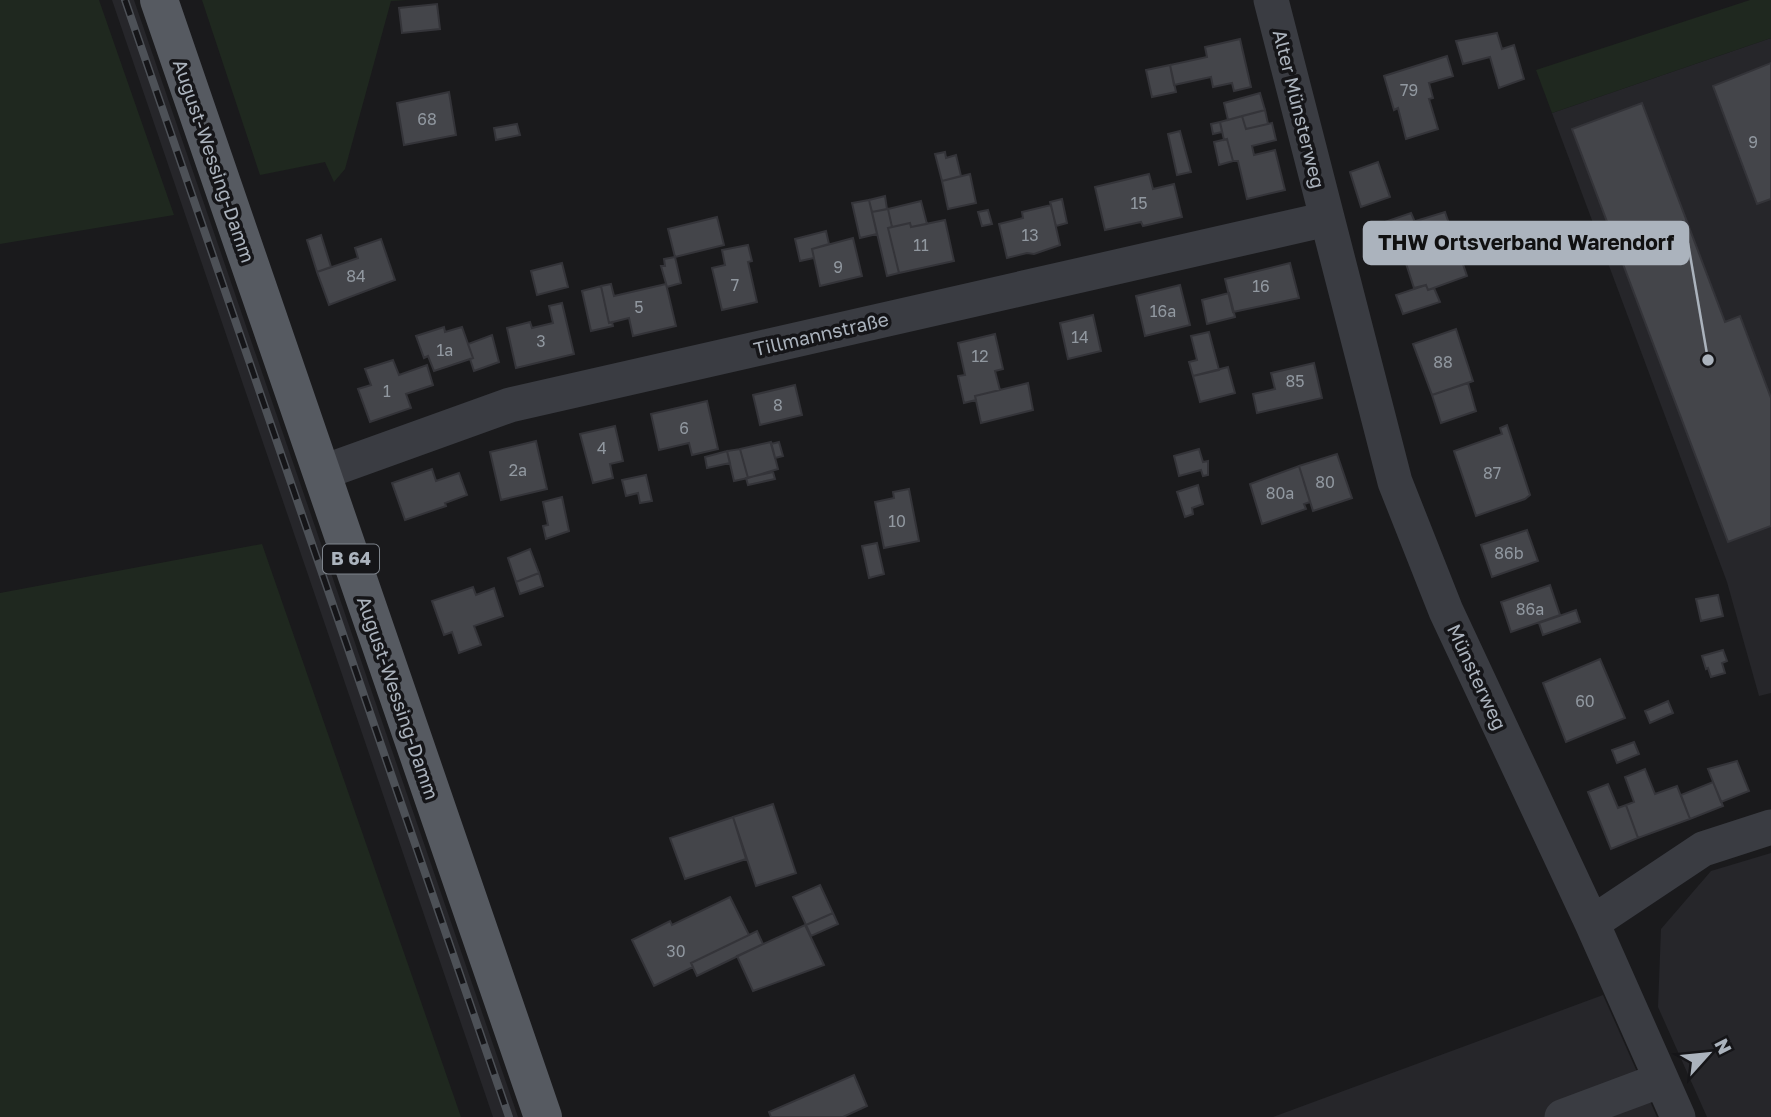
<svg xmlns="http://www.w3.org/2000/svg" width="1771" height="1117" viewBox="0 0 1771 1117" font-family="'Golos Text',sans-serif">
	<rect width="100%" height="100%" fill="#1a1a1c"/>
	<path fill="#26262a" d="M112,0H134L518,1117H493Z
		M1771,38V693L1759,696L1727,582L1552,113Z
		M1771,853V1117H1707L1658,1007L1661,929L1711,871Z
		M1603,995L1657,1117H1273Z"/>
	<path fill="#1f281f" d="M0,0H99L174,215L0,244Z
		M202,0H407L391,1L345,169L334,182L325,162L260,175Z
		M1750,0H1771V38L1552,113L1536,70Z
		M262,544L461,1117H0V593Z"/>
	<path fill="#44454a" stroke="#343439" stroke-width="2" d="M437,4L440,29L402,33L399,8Z
		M1497,33L1502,49L1514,45L1524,79L1499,88L1490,57L1463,64L1456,41Z
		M1240,39L1251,87L1234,91L1232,83L1213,87L1211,77L1174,85L1170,65L1207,57L1205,47Z
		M1447,56L1453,76L1429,83L1433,98L1429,99L1438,129L1406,139L1398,108L1394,110L1384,76Z
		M1771,63V199L1757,204L1713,86Z
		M1170,65L1176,92L1152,97L1146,70Z
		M449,92L456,135L404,145L397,103Z
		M1260,93L1265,110L1228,120L1224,103Z
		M1642,103L1725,322L1740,316L1771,398V526L1728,542L1572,129Z
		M1265,110L1268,124L1246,129L1242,116Z
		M1242,116L1246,129L1272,123L1276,140L1252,146L1254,155L1275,150L1285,190L1247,199L1238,161H1233L1227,139L1224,140L1220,122Z
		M1220,122L1222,132L1213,134L1211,124Z
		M517,124L520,135L496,140L494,128Z
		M1180,131L1191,172L1177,175L1168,134Z
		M1227,139L1233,161L1219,165L1214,142Z
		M945,152L946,158L956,155L961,176L942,181L935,154Z
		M1378,162L1390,197L1361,207L1350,172Z
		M970,174L976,203L948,209L942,181Z
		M1149,174L1153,189L1174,184L1182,217L1143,226L1141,222L1105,230L1095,187Z
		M885,196L887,209L872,212L869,200Z
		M1062,199L1067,223L1056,226L1050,202Z
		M869,200L877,234L860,238L852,203Z
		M921,201L927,224L911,227L910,223L892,227L888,209Z
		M1051,205L1060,245L1034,254L1027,253L1007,258L999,224L1023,218L1022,212Z
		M888,209L892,227L888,228L899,273L887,276L872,212Z
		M988,210L992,224L982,226L978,212Z
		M1445,212L1467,276L1428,290L1426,285L1414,288L1397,236L1408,232L1406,224Z
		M1411,213L1415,222L1406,224L1408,232L1379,242L1373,226Z
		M717,217L724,245L675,257L668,229Z
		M945,220L954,261L899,273L888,228L910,223L911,227Z
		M826,231L829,244L812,249L814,258L800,261L795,239Z
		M321,235L331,267L317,272L307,240Z
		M853,238L862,276L820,286L812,249Z
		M381,239L395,280L329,305L317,272L358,258L355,248Z
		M748,245L752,261L748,262L757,302L722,310L712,268L725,265L722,250Z
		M675,257L681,283L667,287L661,266H665L664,259Z
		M562,263L568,287L537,295L531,271Z
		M1290,263L1299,298L1233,312L1225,279Z
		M611,284L614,296L666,284L676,326L633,336L629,318L609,323L601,286Z
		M1180,285L1190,325L1145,336L1136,296Z
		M1426,285L1428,290L1434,288L1440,302L1403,314L1396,295Z
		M601,286L609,323L612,322L613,326L591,331L582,291Z
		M1229,293L1235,317L1207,324L1202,300Z
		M562,303L574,354L516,368L507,328L530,322L532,328L553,323L549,306Z
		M1093,315L1101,351L1068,359L1060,323Z
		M444,327L445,332L462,327L473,358L434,371L428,356L424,358L416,336Z
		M1456,329L1473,381L1432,395L1413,344Z
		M1209,332L1219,370L1193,376L1189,362L1197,360L1191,336Z
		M995,334L1003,369L995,371L1000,390L975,396L976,400L964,403L958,376L965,375L958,343Z
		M492,335L499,362L474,371L470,359L473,358L468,344Z
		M393,360L399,375L427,365L433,385L406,394L411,408L370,422L358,389L371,385L365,369Z
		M1314,363L1322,398L1257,413L1253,394L1275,389L1271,373Z
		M1228,367L1235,393L1200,402L1193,376Z
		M1028,383L1033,410L981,423L975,396Z
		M1468,383L1476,411L1441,423L1432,395Z
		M795,385L802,415L760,425L753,395Z
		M707,401L718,449L692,455L689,443L659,450L651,414Z
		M1507,425L1530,495L1525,499L1476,516L1454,451L1502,434L1500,428Z
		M615,426L623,461L610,464L613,478L593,483L580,434Z
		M536,441L547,489L501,500L490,452Z
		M771,442L778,469L748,478L740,449Z
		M779,442L783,456L775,458L771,444Z
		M740,449L748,478L734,481L727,451Z
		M1199,449L1203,462L1208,461V475L1203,476L1201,470L1179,476L1174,456Z
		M727,451L730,463L707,468L705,457Z
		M1337,454L1352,498L1313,511L1299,466Z
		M1299,466L1310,502L1304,504L1306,509L1262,524L1250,484Z
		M432,469L436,481L459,473L467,495L445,503L446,506L405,520L392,483Z
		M773,472L775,479L748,485L746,478Z
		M646,475L652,501L640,503L638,493L626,496L622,480Z
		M1198,485L1203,504L1192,508L1193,514L1185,517L1177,492Z
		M909,489L919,541L884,548L875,502L894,498L893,492Z
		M562,497L569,531L546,539L543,526L548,525L543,502Z
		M1527,530L1538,561L1492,577L1481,545Z
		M877,543L884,574L869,578L862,546Z
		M530,549L539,573L516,582L508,558Z
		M539,573L543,586L520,594L516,582Z
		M1550,585L1560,615L1511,632L1501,602Z
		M473,587L476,595L494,588L503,616L474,626L481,645L459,653L452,632L444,635L432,601Z
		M1718,595L1723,616L1701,621L1696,599Z
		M1576,610L1580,622L1543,635L1539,623Z
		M1723,650L1727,661L1722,663L1725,673L1711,677L1708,668L1706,669L1702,656Z
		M1600,659L1625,718L1566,742L1543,683Z
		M1668,701L1673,713L1650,723L1645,711Z
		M1634,742L1639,754L1617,763L1612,750Z
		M1737,761L1749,791L1721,802L1708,769Z
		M1645,769L1655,794L1677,786L1690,819L1638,838L1626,805L1634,802L1625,777Z
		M1713,782L1723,806L1690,819L1681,795Z
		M1608,784L1618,808L1626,805L1638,838L1611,849L1588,792Z
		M773,804L796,873L756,886L733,817Z
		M733,817L746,859L685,879L670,838Z
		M820,885L833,913L806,925L793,897Z
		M730,897L749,935L691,963L693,967L654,986L632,940L670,921L672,925Z
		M833,913L838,924L811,936L806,925Z
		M805,925L824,965L753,991L737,956Z
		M757,931L763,944L697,976L691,963Z
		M854,1075L867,1106L843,1117H771L769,1112Z"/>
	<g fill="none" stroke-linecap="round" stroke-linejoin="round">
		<path stroke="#3a3c42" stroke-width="35" d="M1271,0L1395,482L1446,611L1592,923L1678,1117
			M321,473L510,405L1327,219
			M1592,923L1703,849L1771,827
			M1562,1117L1661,1080"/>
		<path stroke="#565a61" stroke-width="38" d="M159,0L543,1117"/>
		<g stroke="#4d5157" stroke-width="8">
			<path id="rail" d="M125,0L509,1117"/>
		</g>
		<use href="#rail" stroke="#151518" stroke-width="5" stroke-dasharray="16" stroke-linecap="butt"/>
	</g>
	<g text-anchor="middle" stroke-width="7" stroke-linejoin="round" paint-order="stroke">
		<g font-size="16" fill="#9198a0">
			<text x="1409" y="96">79</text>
			<text x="427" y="125">68</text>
			<text x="1753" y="148">9</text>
			<text x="1139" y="209">15</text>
			<text x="1030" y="241">13</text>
			<text x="921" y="251">11</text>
			<text x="838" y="273">9</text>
			<text x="356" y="282">84</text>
			<text x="735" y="291">7</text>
			<text x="1261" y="292">16</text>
			<text x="639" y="313">5</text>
			<text x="1163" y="317">16a</text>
			<text x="1080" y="343">14</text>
			<text x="541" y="347">3</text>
			<text x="445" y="356">1a</text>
			<text x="980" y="362">12</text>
			<text x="1443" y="368">88</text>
			<text x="1295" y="387">85</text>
			<text x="387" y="397">1</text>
			<text x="778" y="411">8</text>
			<text x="684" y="434">6</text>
			<text x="602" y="454">4</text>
			<text x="518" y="476">2a</text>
			<text x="1492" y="479">87</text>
			<text x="1325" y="488">80</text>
			<text x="1280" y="499">80a</text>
			<text x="897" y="527">10</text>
			<text x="1509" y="559">86b</text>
			<text x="1530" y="615">86a</text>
			<text x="1585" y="707">60</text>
			<text x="676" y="957">30</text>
		</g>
		<rect fill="#151518" stroke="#7e848c" stroke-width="2" x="323" y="544.5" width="56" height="29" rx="5"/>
		<g font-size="18" font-weight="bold" fill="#abb3bd">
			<text x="351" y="565">B 64</text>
		</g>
		<g font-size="19" fill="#abb3bd" stroke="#151518">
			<text transform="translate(1299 109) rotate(76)" y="7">Alter Münsterweg</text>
			<text transform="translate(214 161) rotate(71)" y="7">August-Wessing-Damm</text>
			<text transform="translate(821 334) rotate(-13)" y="7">Tillmannstraße</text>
			<text transform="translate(1477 677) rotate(65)" y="7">Münsterweg</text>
			<text transform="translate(398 698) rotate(71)" y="7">August-Wessing-Damm</text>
		</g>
	</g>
	<path fill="none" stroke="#abb3bd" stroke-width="2.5" d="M1708 360L1688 243"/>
	<circle fill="#abb3bd" stroke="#151518" stroke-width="2.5" cx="1708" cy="360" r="7"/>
	<rect fill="#abb3bd" stroke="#abb3bd" stroke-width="2.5" x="1364" y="222" width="324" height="42" rx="7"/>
	<g font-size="21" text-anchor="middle" font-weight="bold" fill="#111">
		<text x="1526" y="250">THW Ortsverband Warendorf</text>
	</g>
	<g transform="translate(1708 1054) rotate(63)" stroke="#151518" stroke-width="5" paint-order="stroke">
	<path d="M0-5L12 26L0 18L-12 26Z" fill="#abb3bd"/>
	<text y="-10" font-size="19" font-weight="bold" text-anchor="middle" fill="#abb3bd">N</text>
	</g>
</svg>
